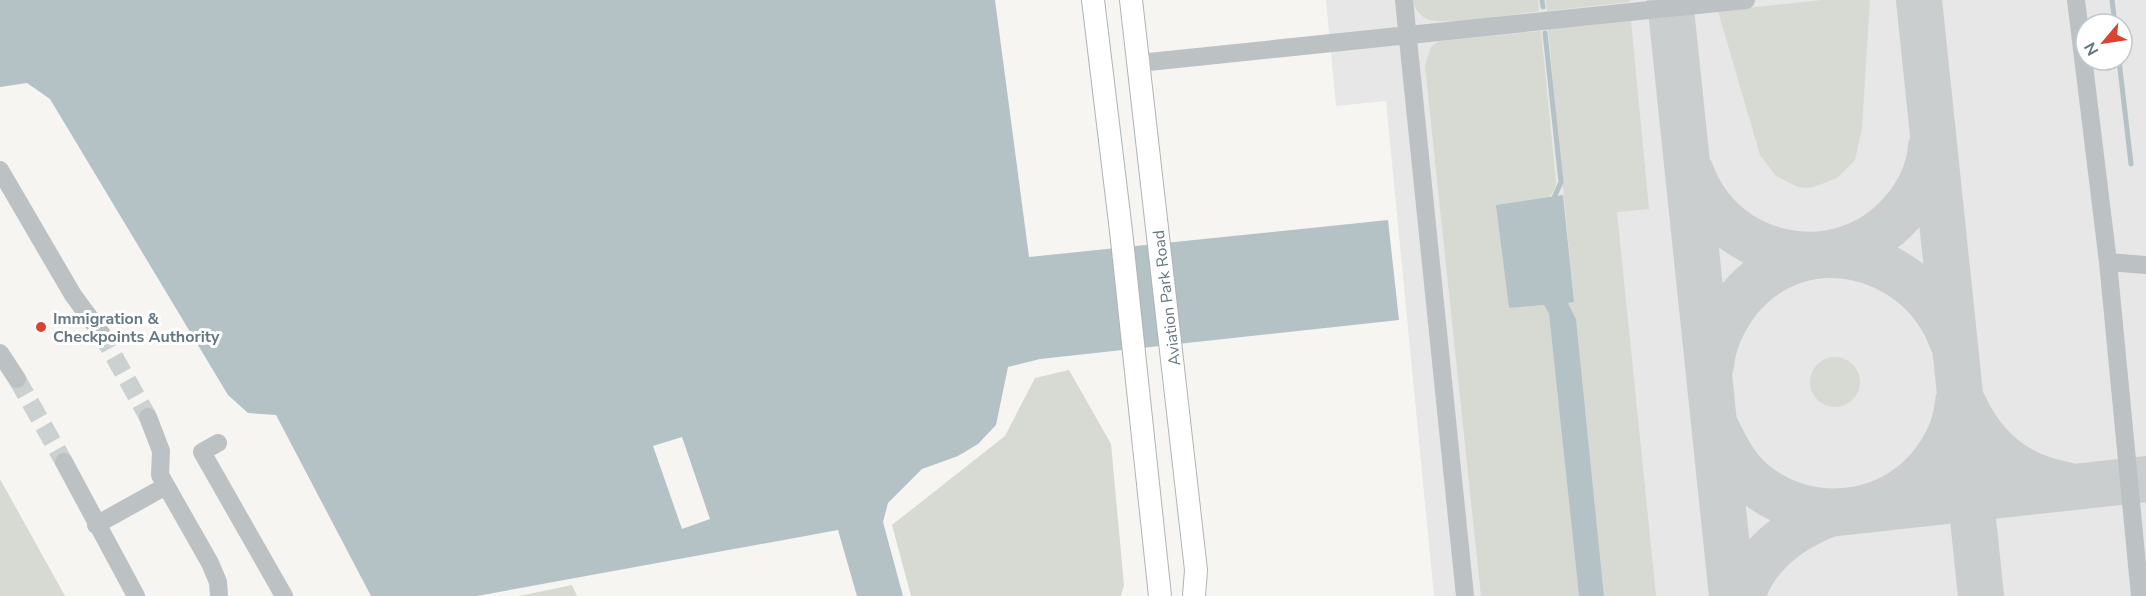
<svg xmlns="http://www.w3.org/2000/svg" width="2146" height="596" viewBox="0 0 2146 596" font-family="'Nunito Sans',sans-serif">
	<rect width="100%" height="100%" fill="#f6f5f2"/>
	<path fill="#e6e7e6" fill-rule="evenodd" d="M1326,0H2146V596H1434L1386,101L1336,106ZM2086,24H2122V60H2086Z"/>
	<path fill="#d6dad2" d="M1412,0H1538L1539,11C1516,14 1448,25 1430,20C1420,17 1415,9 1412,0Z
		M1546,0H1630V2L1547,11Z
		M1822,0H1870L1862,128L1855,160L1837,178L1811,188L1798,187L1776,176L1760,155L1718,11Z
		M1631,21L1649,209L1617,212L1656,596H1604L1576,319L1568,303L1574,302L1548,29Z
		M1541,31L1556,181L1555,189L1549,197L1497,205L1509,308L1544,305L1549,314L1579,596H1481L1425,66L1431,47L1439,41Z
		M1810 382a25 25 0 1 1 50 0a25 25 0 1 1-50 0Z
		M1069,370L1111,444L1124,585L1121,596H911L892,525L1005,436L1035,378Z
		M0,479L65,596H0Z
		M572,585L577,596H519Z"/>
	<path fill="#b4c2c5" d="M0,0H995L1029,257L1388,220L1399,320L1040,359L1008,367L996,425L978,444L958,456L922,469L888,503L883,522L903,596H857L838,530L477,596H371L276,415L248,413L228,395L50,99L27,83L0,87Z
		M1563,195L1574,302L1568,303L1576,319L1604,596H1579L1549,314L1544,305L1509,308L1496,205Z"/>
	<path fill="#f6f5f2" d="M682,437L710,519L682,529L653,446Z"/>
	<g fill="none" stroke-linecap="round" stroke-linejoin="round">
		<path stroke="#b4c2c5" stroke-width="5" d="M1542,0L1543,7
			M2112,0L2115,24
			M1545,33L1561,182L1553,200
			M2119,60L2131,164"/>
		<path stroke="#cacece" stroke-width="46" d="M1670,0L1732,596
			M1919,0L1981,596
			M1691,172C1723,261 1840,284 1902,212C1918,194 1929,171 1931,147
			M1711,365C1713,342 1723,321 1737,302C1799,222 1919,250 1952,341
			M1964,405C1984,449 2018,477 2066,485
			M1717,429C1726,448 1736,468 1753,482C1805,526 1885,520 1929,468C1945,449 1956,427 1958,402
			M1742,596C1756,554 1789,530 1829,514L2146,479"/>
		<path stroke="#cbd0d0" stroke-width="18" stroke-dasharray="18 9" stroke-linecap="butt" d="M101,333L148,417
			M17,379L64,462"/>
		<g stroke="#aeb4b7" stroke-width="24">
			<path id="major" d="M1093,0L1121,231L1160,596
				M1131,0L1196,570L1194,596"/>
		</g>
		<path stroke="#bcc1c4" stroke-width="18" d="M1404,0L1465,596
			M2076,0L2108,262L2140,596
			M1139,63L1746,0
			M0,170L73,295L101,333
			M2108,262L2146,265
			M0,353L17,379
			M148,417L161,451L160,475L210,563L218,582L219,596
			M218,443L202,452L284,596
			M64,462L136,596
			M96,525L166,486"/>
		<use href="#major" stroke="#fff" stroke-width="22"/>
	</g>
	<circle fill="#d84430" stroke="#fff" stroke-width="2" cx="41" cy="327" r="6"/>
	<g text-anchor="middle" stroke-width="6" stroke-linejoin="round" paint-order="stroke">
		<g font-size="16" fill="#667881" stroke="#fff">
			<text transform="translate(1166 298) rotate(-97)" y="6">Aviation Park Road</text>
		</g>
		<g font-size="16" font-weight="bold" fill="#667881" stroke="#fff" text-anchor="start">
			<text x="53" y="324">Immigration &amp;<tspan x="53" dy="18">Checkpoints Authority</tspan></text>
		</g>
	</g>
	<g transform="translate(2104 42) rotate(241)"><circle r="28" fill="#ffffff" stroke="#c2c9cd" stroke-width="1.5"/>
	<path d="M0-4.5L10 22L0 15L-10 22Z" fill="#d84430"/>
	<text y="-9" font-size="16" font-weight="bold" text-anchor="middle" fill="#667881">N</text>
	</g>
</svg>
